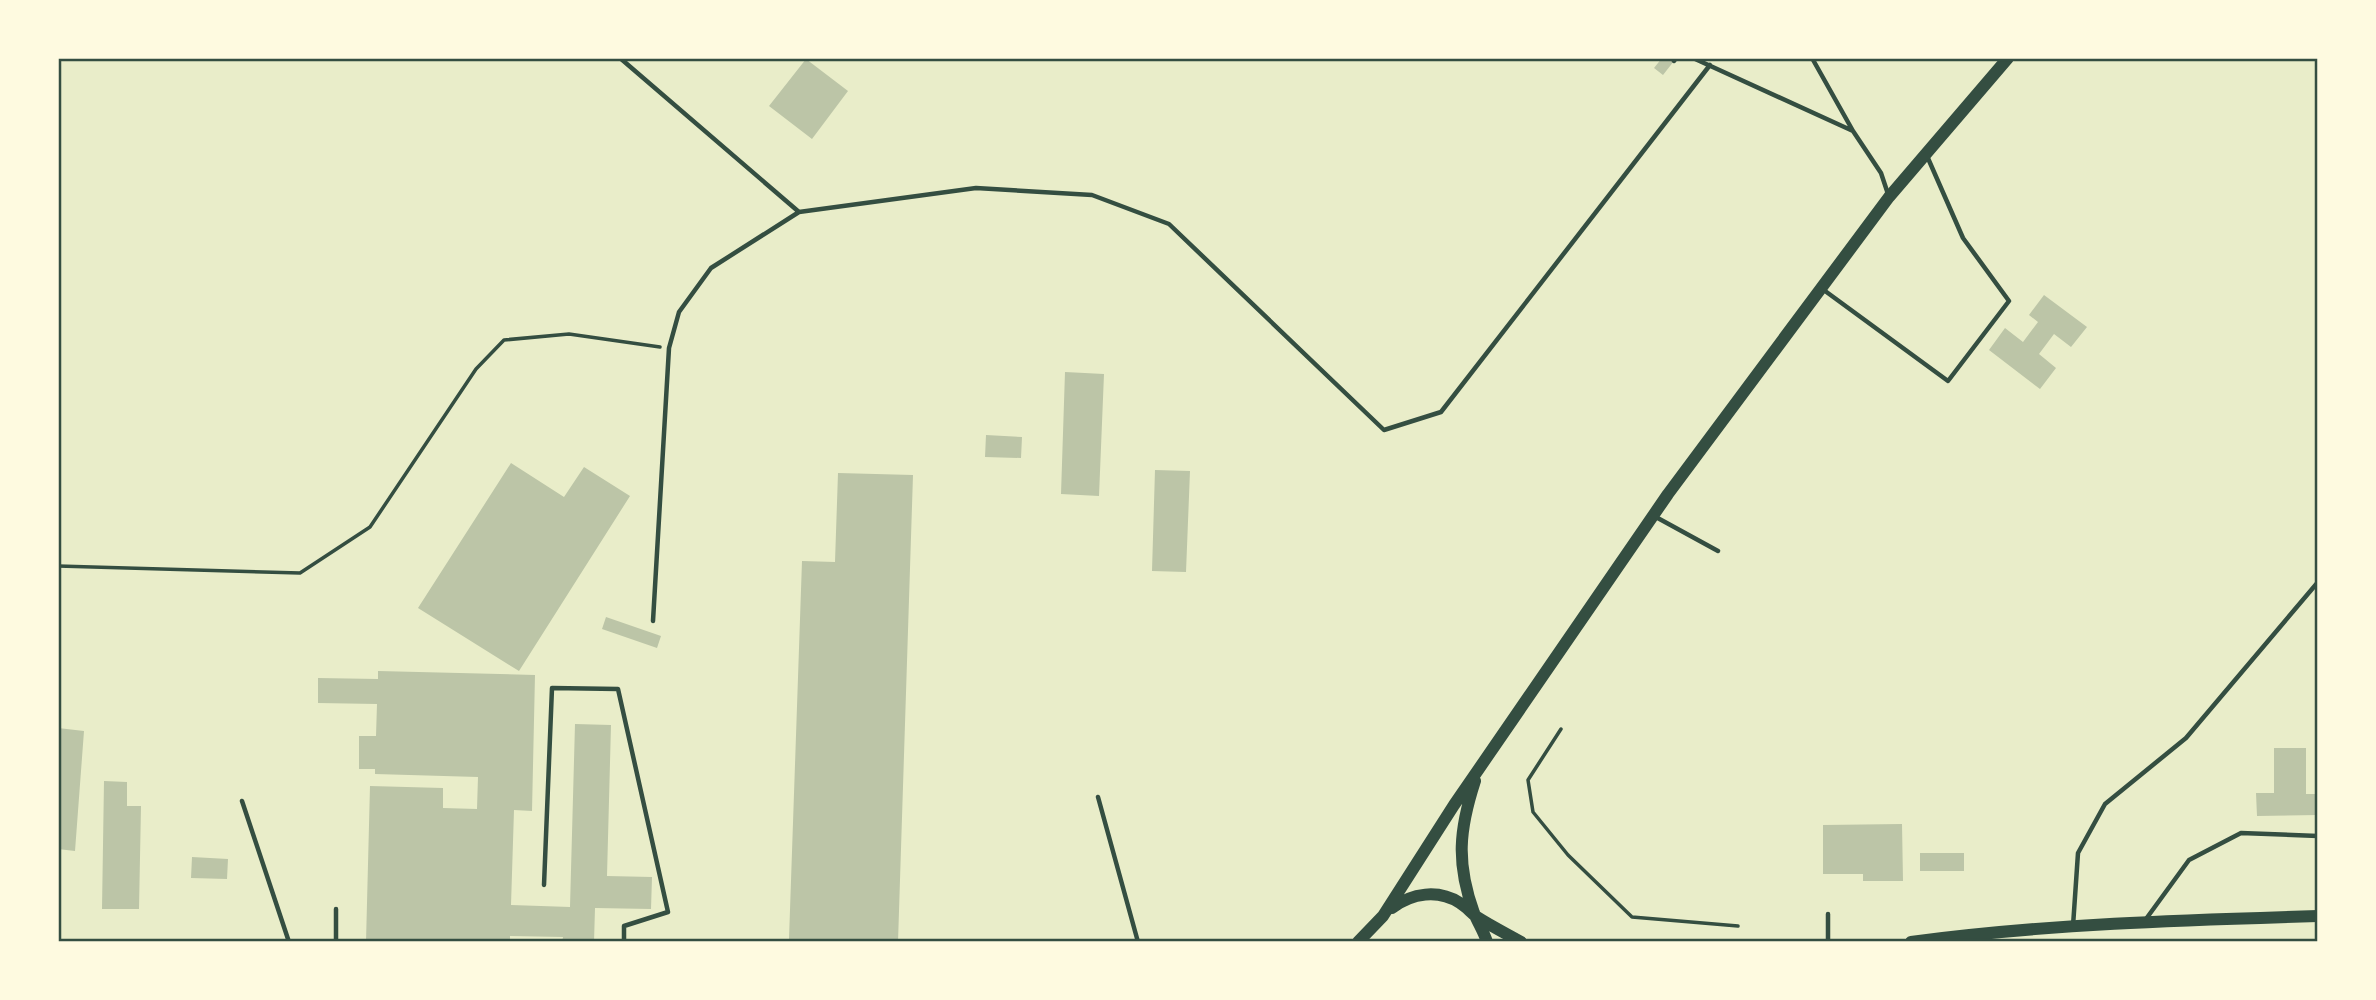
<svg xmlns="http://www.w3.org/2000/svg" width="2376" height="1000" viewBox="0 0 2376 1000" font-family="Raleway,sans-serif">
	<rect width="100%" height="100%" fill="#e9edc9"/>
	<path fill="#bcc5a7" d="M1662,58H1670L1674,61L1663,75L1654,68Z
		M806,59L848,91L812,139L769,106Z
		M2044,295L2087,327L2071,347L2054,334L2039,354L2056,368L2040,389L1989,350L2005,328L2023,342L2038,322L2029,315Z
		M1065,372L1104,374L1099,496L1061,494Z
		M986,435L1022,437L1021,458L985,457Z
		M511,463L564,497L584,467L630,496L519,671L418,608Z
		M1155,470L1190,471L1186,572L1152,571Z
		M838,473L913,475L898,942L789,939L802,561L835,562Z
		M606,617L661,636L657,648L602,629Z
		M378,671L535,675L532,811L514,810L511,905L570,907L575,724L611,725L607,876L652,877L651,909L595,908L594,942H562L563,937L510,936V942H366L370,786L443,788V808L477,809L478,777L375,774V769H359V736H376L377,704L318,703V678L378,679Z
		M58,728L84,731L75,851L58,849Z
		M2274,748H2306V794H2318V815L2257,816L2256,793H2274Z
		M104,781L127,782V806H141L139,909H102Z
		M1902,824L1903,881H1863V874H1823V825Z
		M1920,853H1964V871H1920Z
		M192,857L228,859L227,879L191,878Z"/>
	<g fill="none" stroke-linecap="round" stroke-linejoin="round">
		<path stroke="#344e41" stroke-width="3.5" d="M58,566L300,573L370,527L476,369L504,340L569,334L660,347
			M1561,729L1528,780L1533,812L1568,855L1632,917L1738,926"/>
		<path stroke="#344e41" stroke-width="4.5" d="M620,58L799,212L976,188L1092,195L1169,224L1384,430L1441,412L1710,65
			M1693,58L1853,131
			M1812,58L1853,131L1881,173L1888,194
			M1674,61L1676,58
			M1821,288L1948,381L2009,301L1963,238L1927,156
			M1654,516L1718,551
			M653,621L669,348L679,312L711,268L799,212
			M1098,797L1138,942
			M242,801L289,942
			M544,885L552,688L618,689L668,912L624,926V942
			M1828,914V942
			M2146,919L2189,860L2241,833L2318,836
			M2073,926L2078,853L2105,804L2186,738L2318,582
			M336,942V909"/>
		<path stroke="#344e41" stroke-width="12" d="M1475,781C1459,830 1456,863 1474,913C1478,923 1484,932 1487,942
			M1392,908C1412,893 1438,889 1460,903C1467,907 1471,913 1477,917C1491,926 1507,934 1521,942
			M1358,942L1383,916L1454,805L1668,494L1889,197L2008,58
			M1911,942C2046,924 2182,920 2318,916"/>
	</g>
	<rect width="2376" height="1000" fill="none" stroke="#fefae0" stroke-width="119"/>
	<rect x="60" y="60" width="2256" height="880" fill="none" stroke="#344e41" stroke-width="2.5"/>
</svg>
